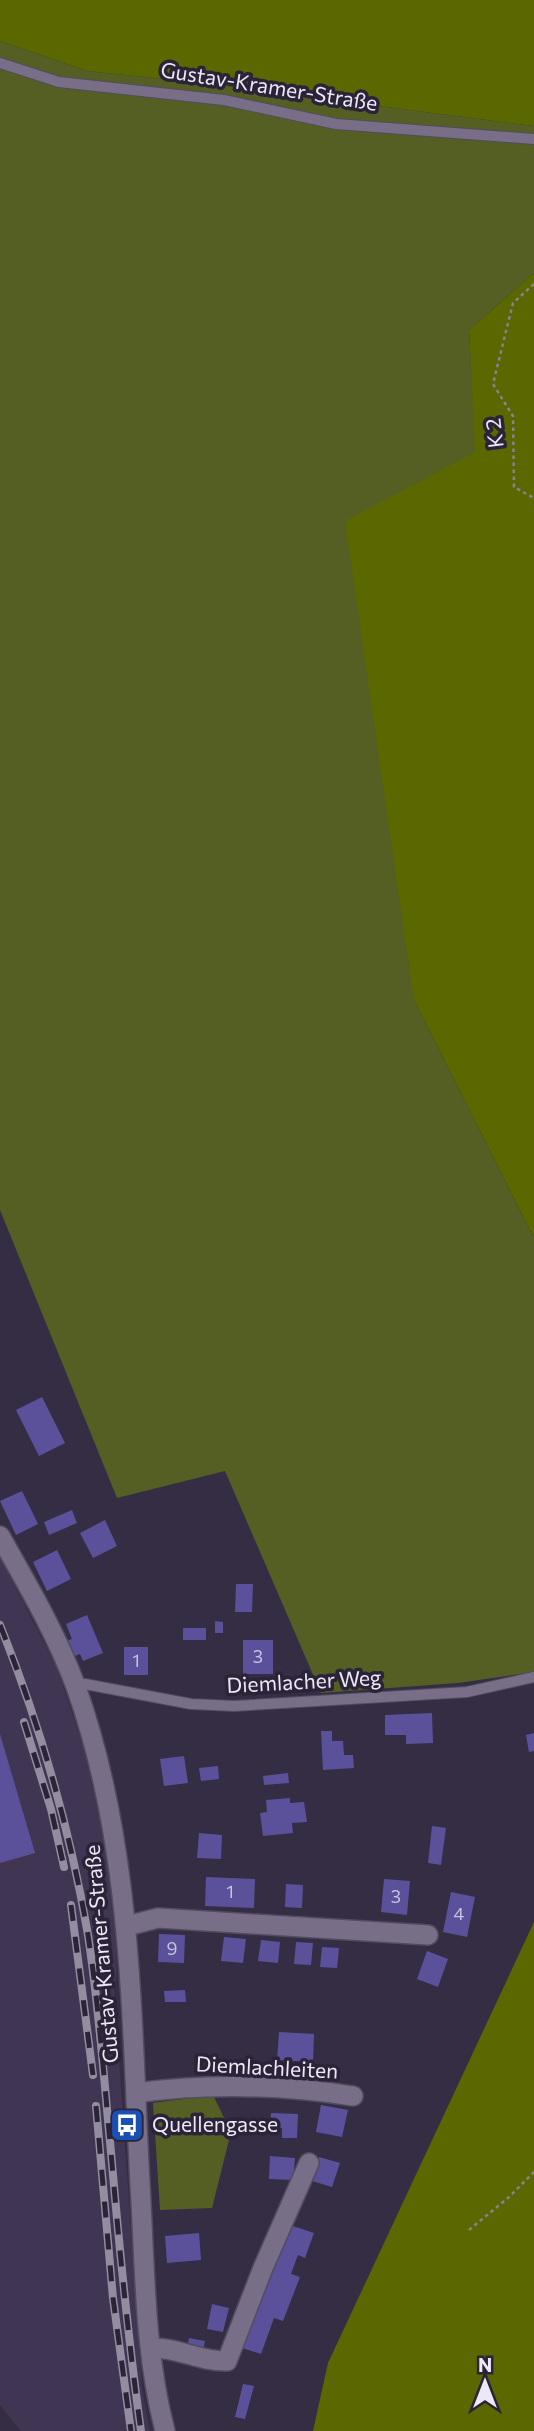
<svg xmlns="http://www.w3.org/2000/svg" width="534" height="2431" viewBox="0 0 534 2431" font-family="Commissioner,sans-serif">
	<rect width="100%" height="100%" fill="#352d43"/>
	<path fill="#403552" d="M0,1557L57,1668L84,1748L104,1835L115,1913L117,1974L114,1988L142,2388L150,2431H21L0,2405Z"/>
	<path fill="#555e23" d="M0,41L87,71L202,83L534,126V273L469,330L476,452L414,1000L534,1238V1672L458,1683L321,1693L225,1471L117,1498L0,1210Z
		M213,2095L231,2132L212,2208L160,2210L153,2103Z"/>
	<path fill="#5b6800" d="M0,0H534V126L202,83L87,71L0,41Z
		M534,273V1238L414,1000L345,521L475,452L469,330Z
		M534,1922V2431H313L328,2363Z"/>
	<path fill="#5b519a" d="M42,1397L65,1443L39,1456L16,1410Z
		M22,1491L38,1524L16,1535L0,1501Z
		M72,1510L77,1523L49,1535L44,1522Z
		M105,1520L117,1546L93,1558L80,1533Z
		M57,1550L71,1579L47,1591L33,1562Z
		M236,1584H253L252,1612H235Z
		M87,1615L103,1653L83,1661L80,1654L72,1657L66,1641L72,1639L66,1624Z
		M215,1621L223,1622V1633H215Z
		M183,1628H206V1640H183Z
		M243,1640H273V1674H243Z
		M124,1647H148V1675H124Z
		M432,1713L433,1743L406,1744V1735H385V1715Z
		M321,1731H332V1741H343L344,1755H353L354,1768L323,1770Z
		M534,1733V1751L529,1752L526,1735Z
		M0,1734L35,1853L0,1863Z
		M184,1756L188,1783L164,1786L160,1759Z
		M218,1766L219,1779L201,1781L199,1768Z
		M288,1773L289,1783L264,1785L263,1776Z
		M290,1798V1803L304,1802L307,1822L292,1823L293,1833L263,1836L260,1813L267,1812L266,1800Z
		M432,1826L446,1828L441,1865L428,1863Z
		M199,1833L222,1835L221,1859L197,1858Z
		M206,1877L255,1879L254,1908L205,1906Z
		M384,1879L410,1881L407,1915L381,1912Z
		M286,1884L303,1885L302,1908L285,1907Z
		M451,1892L475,1897L467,1937L443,1932Z
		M159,1934L185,1935L184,1963L158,1962Z
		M224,1937L246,1939L243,1963L221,1961Z
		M261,1940L280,1942L278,1963L258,1961Z
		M296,1942L313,1943L311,1965L294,1964Z
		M322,1947L339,1948L337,1968L320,1967Z
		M427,1951L448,1959L438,1987L417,1979Z
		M185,1990L186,2002H165L164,1991Z
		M279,2032L314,2034L313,2062L277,2060Z
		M321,2105L348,2110L342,2137L316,2132Z
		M271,2113L298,2114L297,2138H282V2128H270Z
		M270,2156L295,2158L293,2180L269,2179Z
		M319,2157L340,2163L332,2187L312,2181Z
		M284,2223L314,2233L305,2258L298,2255L291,2274L300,2277L283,2321L274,2318L261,2354L239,2347Z
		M199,2233L201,2260L167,2263L165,2236Z
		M212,2304L229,2308L223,2332L207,2329Z
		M189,2338L205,2341L203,2351L187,2348Z
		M243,2384L254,2386L245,2419L235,2417Z"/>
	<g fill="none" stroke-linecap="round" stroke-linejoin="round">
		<g stroke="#534b5e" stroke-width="12">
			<path id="service" d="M0,63L59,82L224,100L336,124L534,139
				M76,1686L85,1684L191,1704L234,1706L467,1692L534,1677"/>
		</g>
		<g stroke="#534b5e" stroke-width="22">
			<path id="minor" d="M0,1536C27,1584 57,1635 76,1687C133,1847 131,2017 140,2184C145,2266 144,2351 165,2431
				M127,1926L158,1918L428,1935
				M136,2093C208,2083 281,2085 353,2096
				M152,2348C177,2347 201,2362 227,2361L263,2268L309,2163"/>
		</g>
		<path stroke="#888194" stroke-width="2.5" stroke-dasharray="3.5 3.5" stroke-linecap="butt" d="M534,284L513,303L493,384L513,416L514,487L534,498
			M469,2230L509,2197L534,2172"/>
		<use href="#service" stroke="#786e88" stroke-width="10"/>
		<use href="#minor" stroke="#786e88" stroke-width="19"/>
		<g stroke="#938d9f" stroke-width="8">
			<path id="rail" d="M0,1625C40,1725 70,1829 88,1935C99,2007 104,2080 111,2152C119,2245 128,2338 141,2431
				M24,1722L51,1809L64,1867
				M71,1905L93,2075
				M96,2106L113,2298L131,2431"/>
		</g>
		<use href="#rail" stroke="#2b2338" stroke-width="5" stroke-dasharray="16" stroke-linecap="butt"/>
	</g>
	<defs>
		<g id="bus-square" transform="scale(1.75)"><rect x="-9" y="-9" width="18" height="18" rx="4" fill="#1a4fb4" stroke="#2b2338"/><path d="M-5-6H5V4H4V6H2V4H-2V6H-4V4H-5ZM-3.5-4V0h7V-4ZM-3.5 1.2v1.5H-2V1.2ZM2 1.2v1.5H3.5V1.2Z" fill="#fff"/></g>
	</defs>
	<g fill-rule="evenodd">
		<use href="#bus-square" x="127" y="2125"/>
	</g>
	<g text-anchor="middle" stroke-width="7" stroke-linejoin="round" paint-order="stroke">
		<g font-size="18" fill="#c8c2df">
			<text x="258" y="1663">3</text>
			<text x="136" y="1667">1</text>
			<text x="230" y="1898">1</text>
			<text x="396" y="1903">3</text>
			<text x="459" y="1920">4</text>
			<text x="172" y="1955">9</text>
		</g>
		<g font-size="21" fill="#ede8f6" stroke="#2b2338">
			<text transform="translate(269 87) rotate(9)" y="7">Gustav-Kramer-Straße</text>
			<text transform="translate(495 433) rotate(-97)" y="7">K 2</text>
			<text transform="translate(304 1682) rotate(-3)" y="7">Diemlacher Weg</text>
			<text transform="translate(102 1954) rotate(-95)" y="7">Gustav-Kramer-Straße</text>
			<text transform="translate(267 2068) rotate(3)" y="7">Diemlachleiten</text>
		</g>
		<g font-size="21" fill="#ede8f6" stroke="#2b2338" text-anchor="start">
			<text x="152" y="2132">Quellengasse</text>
		</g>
	</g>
	<g transform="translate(485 2382)" stroke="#2b2338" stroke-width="5" paint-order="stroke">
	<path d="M0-5L12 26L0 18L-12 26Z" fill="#ede8f6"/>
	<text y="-10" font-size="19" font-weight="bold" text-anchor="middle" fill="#ede8f6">N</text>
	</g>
</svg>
